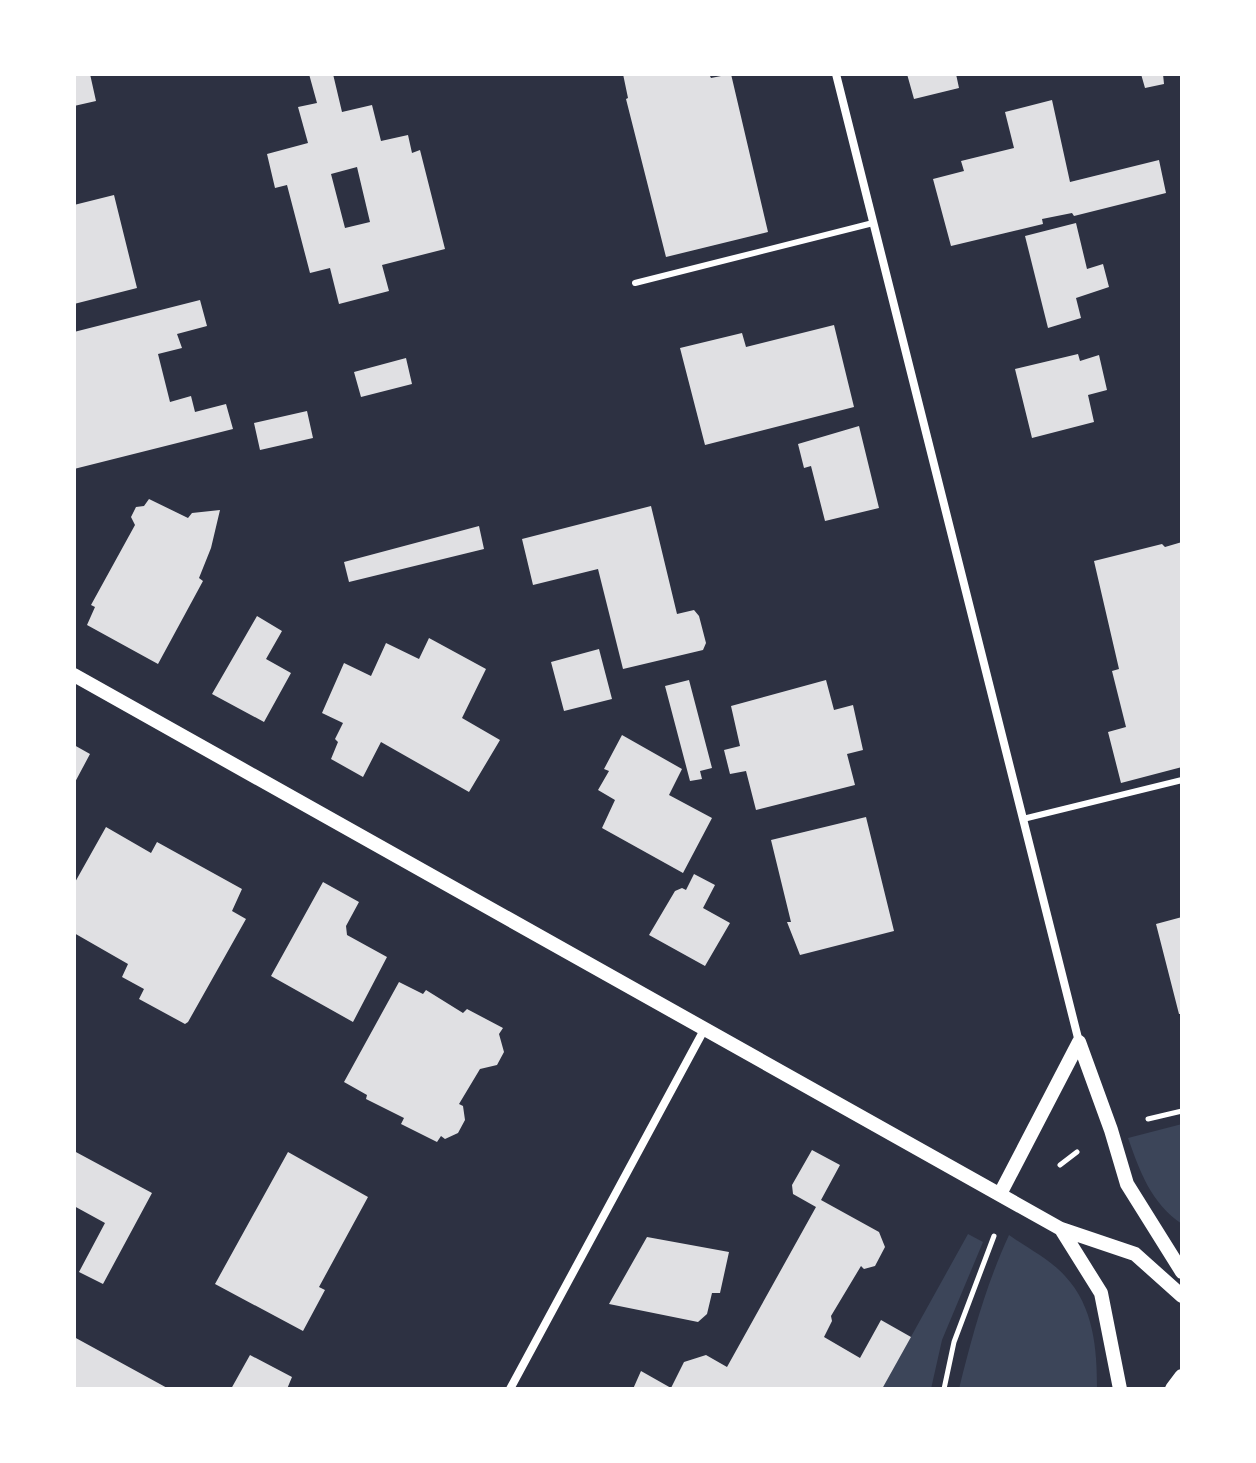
<svg xmlns="http://www.w3.org/2000/svg" width="1256" height="1463" viewBox="0 0 1256 1463" font-family="Roboto,sans-serif">
	<rect width="100%" height="100%" fill="#2d3142"/>
	<path fill="#3c4559" d="M1182,1124V1224C1151,1203 1140,1172 1128,1138Z
		M968,1234L983,1242L942,1340L931,1389H882Z
		M1009,1235C1027,1248 1051,1260 1065,1276C1094,1307 1097,1349 1097,1389H959C972,1336 986,1285 1009,1235Z"/>
	<path fill="#e0e0e3" fill-rule="evenodd" d="M74,74H90L96,101L74,106Z
		M309,74H333L342,112L372,105L381,141L408,135L412,153L420,150L445,249L382,265L389,291L339,304L330,268L310,273L287,185L275,188L267,154L308,143L298,107L317,103ZM357,167L370,222L345,228L331,174Z
		M623,74H709L711,78L731,74L768,232L666,257L626,99L628,98Z
		M907,74H956L959,88L914,99Z
		M1141,74H1163L1164,84L1145,88Z
		M1052,100L1070,182L1159,160L1166,193L1074,216L1072,213L1042,219L1043,224L951,246L933,179L964,171L961,161L1014,148L1005,112Z
		M114,195L137,288L74,304V205Z
		M1076,223L1087,269L1103,264L1109,287L1076,298L1081,318L1048,328L1025,236Z
		M200,300L207,326L177,334L182,348L158,354L170,402L191,396L195,412L226,404L233,429L74,469V332Z
		M834,325L854,407L705,445L680,348L742,333L746,347Z
		M1078,354L1080,361L1099,355L1107,390L1088,395L1094,422L1032,438L1015,369Z
		M406,358L412,384L361,397L354,372Z
		M307,411L313,438L260,450L254,423Z
		M859,426L879,508L825,521L811,466L804,468L798,444Z
		M149,499L188,518L192,513L220,510L211,548L199,578L203,581L158,664L87,625L95,607L91,605L135,525L131,517L136,507L144,506Z
		M651,506L677,614L694,610L699,616L706,643L703,650L623,669L598,569L533,585L522,539Z
		M479,526L484,549L349,582L344,562Z
		M1182,542V767L1121,783L1108,732L1126,727L1112,671L1119,669L1094,561L1162,544L1165,547Z
		M257,616L282,631L266,659L291,673L264,722L212,694Z
		M429,638L486,669L462,718L500,740L469,792L381,742L363,777L331,759L338,742L335,739L343,723L322,713L344,663L371,676L386,643L419,659Z
		M599,649L612,699L564,711L551,662Z
		M689,680L712,768L700,771L702,779L690,781L665,686Z
		M826,680L834,710L853,705L863,750L847,754L855,785L756,810L746,771L730,774L724,750L740,746L731,706Z
		M622,735L682,769L669,795L712,818L683,873L602,828L615,800L598,790L609,771L604,769Z
		M74,745L90,754L74,784Z
		M866,817L894,931L800,955L787,922H791L771,840Z
		M106,827L151,853L157,842L242,889L232,911L246,919L188,1022L185,1024L139,999L144,989L122,977L128,964L74,933V884Z
		M694,874L715,885L703,908L730,923L705,966L649,935L675,891L682,888L686,890Z
		M323,882L359,902L346,926L347,935L387,957L353,1022L271,976Z
		M1182,917V1014H1179L1156,924Z
		M399,982L423,994L426,990L463,1013L467,1009L503,1028L499,1034L504,1052L497,1065L480,1069L459,1104L463,1106L465,1120L458,1133L445,1139L441,1136L437,1142L401,1124L404,1118L366,1099L367,1095L344,1082Z
		M812,1150L840,1165L821,1200L879,1232L885,1247L875,1266L864,1269L861,1266L831,1316L832,1321L824,1337L860,1358L881,1320L911,1337L882,1389H633L641,1371L671,1388L684,1362L706,1355L727,1367L816,1207L793,1194L792,1185Z
		M74,1151L152,1193L103,1284L79,1272L105,1223L74,1206Z
		M288,1152L368,1197L319,1287L325,1290L303,1331L215,1284Z
		M647,1237L729,1252L720,1293H712L707,1314L698,1322L609,1304Z
		M74,1337L169,1389H74Z
		M250,1355L292,1377L287,1389H231Z"/>
	<g fill="none" stroke-linecap="round" stroke-linejoin="round">
		<path stroke="#fff" stroke-width="5" d="M1148,1119L1182,1111
			M1060,1165L1077,1152
			M944,1389L954,1342L994,1236"/>
		<path stroke="#fff" stroke-width="6" d="M635,283L873,223
			M1023,819L1182,780"/>
		<path stroke="#fff" stroke-width="8" d="M836,74L1079,1042
			M510,1389L705,1028"/>
		<path stroke="#fff" stroke-width="14" d="M74,675L1061,1229L1135,1254L1182,1296
			M1079,1042L1111,1130L1127,1184L1182,1272
			M1000,1194L1079,1042
			M1061,1229L1101,1293L1120,1389"/>
		<path stroke="#fff" stroke-width="16" d="M1173,1389L1182,1377"/>
	</g>
	<rect width="1256" height="1463" fill="none" stroke="#ffffff" stroke-width="152"/>
</svg>
